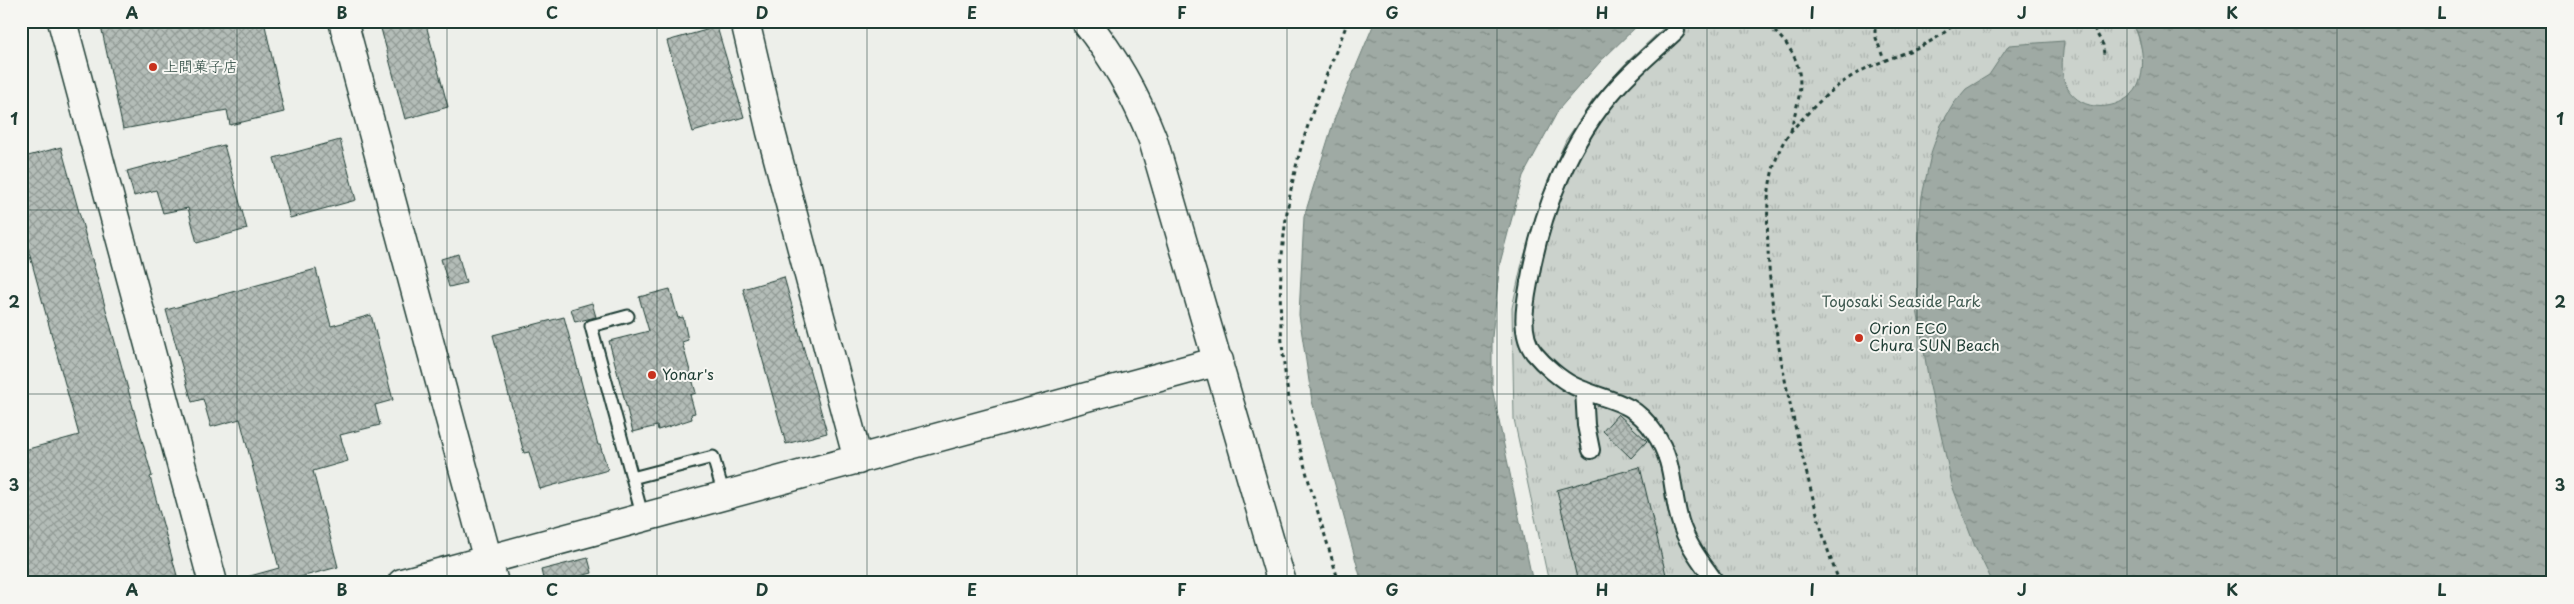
<svg xmlns="http://www.w3.org/2000/svg" width="2574" height="604" viewBox="0 0 2574 604" font-family="'Playpen Sans','Klee One',sans-serif">
	<defs>
		<pattern id="grass-tufts" width="24" height="20" patternUnits="userSpaceOnUse" patternTransform="scale(1.25)"><rect width="24" height="20" fill="#cbd2cc"/><path d="M3 7l-1-3M5 7V3M7 7l1-3M15 17l-1-3M17 17v-4M19 17l1-3" fill="none" stroke="#aeb5b0"/></pattern>
		<pattern id="water-ripples" width="26" height="14" patternUnits="userSpaceOnUse" patternTransform="scale(1.25)"><rect width="26" height="14" fill="#9faaa4"/><path d="M2 4q2-2 4 0t4 0M15 11q2-2 4 0t4 0" fill="none" stroke="#818c86"/></pattern>
		<pattern id="building-cross-hatch" width="8" height="8" patternUnits="userSpaceOnUse" patternTransform="scale(1.25)"><rect width="8" height="8" fill="#b4bdb8"/><path d="M0 0l8 8M0 8l8-8" fill="none" stroke="#929b96"/></pattern>
	</defs>
	<rect width="100%" height="100%" fill="#edefea"/>
	<filter id="ink" filterUnits="userSpaceOnUse"><feTurbulence type="fractalNoise" baseFrequency=".02" numOctaves="2"/><feDisplacementMap in="SourceGraphic" scale="10" xChannelSelector="R" yChannelSelector="G"/><feConvolveMatrix kernelMatrix="1 2 1 2 8 2 1 2 1" color-interpolation-filters="sRGB"/></filter>
	<g filter="url(#ink)">
		<path fill="url(#grass-tufts)" stroke="#758880" d="M1671,21H2129L2137,32L2290,583H1549L1514,419L1512,308L1522,263L1547,183L1566,140L1593,100L1625,64Z"/>
		<path fill="url(#water-ripples)" stroke="#6c7e77" d="M1375,21H1642L1600,62L1559,109L1523,176L1500,263L1492,337V388L1533,583H1362L1312,401L1299,315L1304,217L1335,117Z
			M2131,21H2553V583H1993L1974,544L1953,488L1929,382L1917,309L1919,227L1922,196L1932,150L1941,125L1954,103L1966,89L1989,75L2009,45L2064,41C2063,53 2060,72 2065,83C2076,111 2112,113 2132,94C2149,78 2143,37 2131,21Z"/>
		<path fill="url(#building-cross-hatch)" stroke="#1f3d34" d="M100,21H264L284,112L230,125L227,110L123,129Z
			M379,21H425L448,107L405,119Z
			M717,27L744,117L693,132L667,41Z
			M340,140L356,200L290,218L274,158Z
			M224,145L247,229L197,243L188,208L163,213L156,190L134,196L127,171Z
			M61,147L152,476L150,477L179,583H21V451L79,435L21,223V158Z
			M458,254L466,283L449,287L441,259Z
			M316,269L331,326L371,315L393,400L375,405L380,425L340,435L348,461L313,471L338,567L278,583H243V578L279,568L240,419L211,427L203,399L192,402L166,310Z
			M784,277L827,433L786,444L743,289Z
			M670,289L678,318L683,317L688,340L682,342L696,393L690,395L695,413L691,414L692,419L658,430L657,426L633,432L609,341L649,331L639,297Z
			M592,303L596,317L575,322L571,309Z
			M564,317L598,445H600L608,470L540,489L529,452L524,453L493,335Z
			M1618,414L1647,441L1631,458L1603,431Z
			M1640,467L1668,583H1578L1557,490Z
			M588,558L592,573L554,583H544L541,570Z"/>
		<g fill="none" stroke-linecap="round" stroke-linejoin="round">
			<g stroke="#1f3d34" stroke-width="15">
				<path id="service" d="M628,316L591,326L643,518
					M632,478L713,457L724,495"/>
			</g>
			<g stroke="#1f3d34" stroke-width="20">
				<path id="pedestrian" d="M1676,31C1657,49 1636,66 1618,86C1569,140 1541,212 1529,283C1525,304 1519,334 1534,353C1544,365 1560,379 1574,386C1607,402 1631,398 1654,432C1676,464 1670,487 1680,521C1687,545 1702,563 1716,583
					M1584,390L1586,425L1591,450"/>
			</g>
			<g stroke="#1f3d34" stroke-width="31">
				<path id="tertiary" d="M62,21L213,583
					M343,21L494,583
					M745,21L771,132L858,460
					M1085,21C1115,58 1136,96 1153,140L1282,583
					M402,583L1219,361"/>
			</g>
			<path stroke="#1f3d34" stroke-width="3" stroke-dasharray="4 4" stroke-linecap="butt" d="M1762,21C1788,41 1804,61 1799,96C1797,108 1793,119 1791,130
				M1875,21V35L1884,60
				M2090,21L2103,45L2104,55
				M1690,25L1698,21
				M1339,583C1321,520 1299,457 1288,393C1276,320 1278,243 1295,171C1307,119 1329,70 1348,21
				M1826,583L1838,579
				M1840,583C1824,545 1814,502 1804,463C1783,378 1764,289 1768,201C1769,179 1777,146 1792,130C1812,108 1834,85 1861,71C1894,54 1931,49 1957,21"/>
			<use href="#service" stroke="#f6f6f2" stroke-width="11"/>
			<use href="#pedestrian" stroke="#f6f6f2" stroke-width="16"/>
			<use href="#tertiary" stroke="#f6f6f2" stroke-width="28"/>
		</g>
	</g>
	<path fill="none" stroke="#1f3d34" stroke-width="1" stroke-opacity="0.55" d="M237,21V583M447,21V583M657,21V583M867,21V583M1077,21V583M1287,21V583M1497,21V583M1707,21V583M1917,21V583M2127,21V583M2337,21V583M21,210H2553M21,394H2553"/>
	<g fill="#c8321e" stroke="#f6f6f2" stroke-width="2">
		<circle cx="153" cy="67" r="5"/>
		<circle cx="1859" cy="338" r="5"/>
		<circle cx="652" cy="375" r="5"/>
	</g>
	<g text-anchor="middle" stroke-width="4" stroke-linejoin="round" paint-order="stroke">
		<g font-size="15" fill="#1f3d34" stroke="#f6f6f2" text-anchor="start">
			<text x="163" y="72">上間菓子店</text>
			<text x="1869" y="334">Orion ECO<tspan x="1869" dy="17">Chura SUN Beach</tspan></text>
			<text x="662" y="380">Yonar's</text>
		</g>
		<g font-size="15" fill="#415b52" stroke="#f6f6f2">
			<text x="1901" y="307">Toyosaki Seaside Park</text>
		</g>
	</g>
	<rect width="2574" height="604" fill="none" stroke="#f6f6f2" stroke-width="55"/>
	<rect x="28" y="28" width="2518" height="548" fill="none" stroke="#1f3d34" stroke-width="2"/>
	<g font-size="16" text-anchor="middle" font-weight="bold" fill="#1f3d34">
		<text x="132" y="19">A</text>
		<text x="342" y="19">B</text>
		<text x="552" y="19">C</text>
		<text x="762" y="19">D</text>
		<text x="972" y="19">E</text>
		<text x="1182" y="19">F</text>
		<text x="1392" y="19">G</text>
		<text x="1602" y="19">H</text>
		<text x="1812" y="19">I</text>
		<text x="2022" y="19">J</text>
		<text x="2232" y="19">K</text>
		<text x="2442" y="19">L</text>
		<text x="14" y="125">1</text>
		<text x="2560" y="125">1</text>
		<text x="14" y="308">2</text>
		<text x="2560" y="308">2</text>
		<text x="14" y="491">3</text>
		<text x="2560" y="491">3</text>
		<text x="132" y="596">A</text>
		<text x="342" y="596">B</text>
		<text x="552" y="596">C</text>
		<text x="762" y="596">D</text>
		<text x="972" y="596">E</text>
		<text x="1182" y="596">F</text>
		<text x="1392" y="596">G</text>
		<text x="1602" y="596">H</text>
		<text x="1812" y="596">I</text>
		<text x="2022" y="596">J</text>
		<text x="2232" y="596">K</text>
		<text x="2442" y="596">L</text>
	</g>
</svg>
